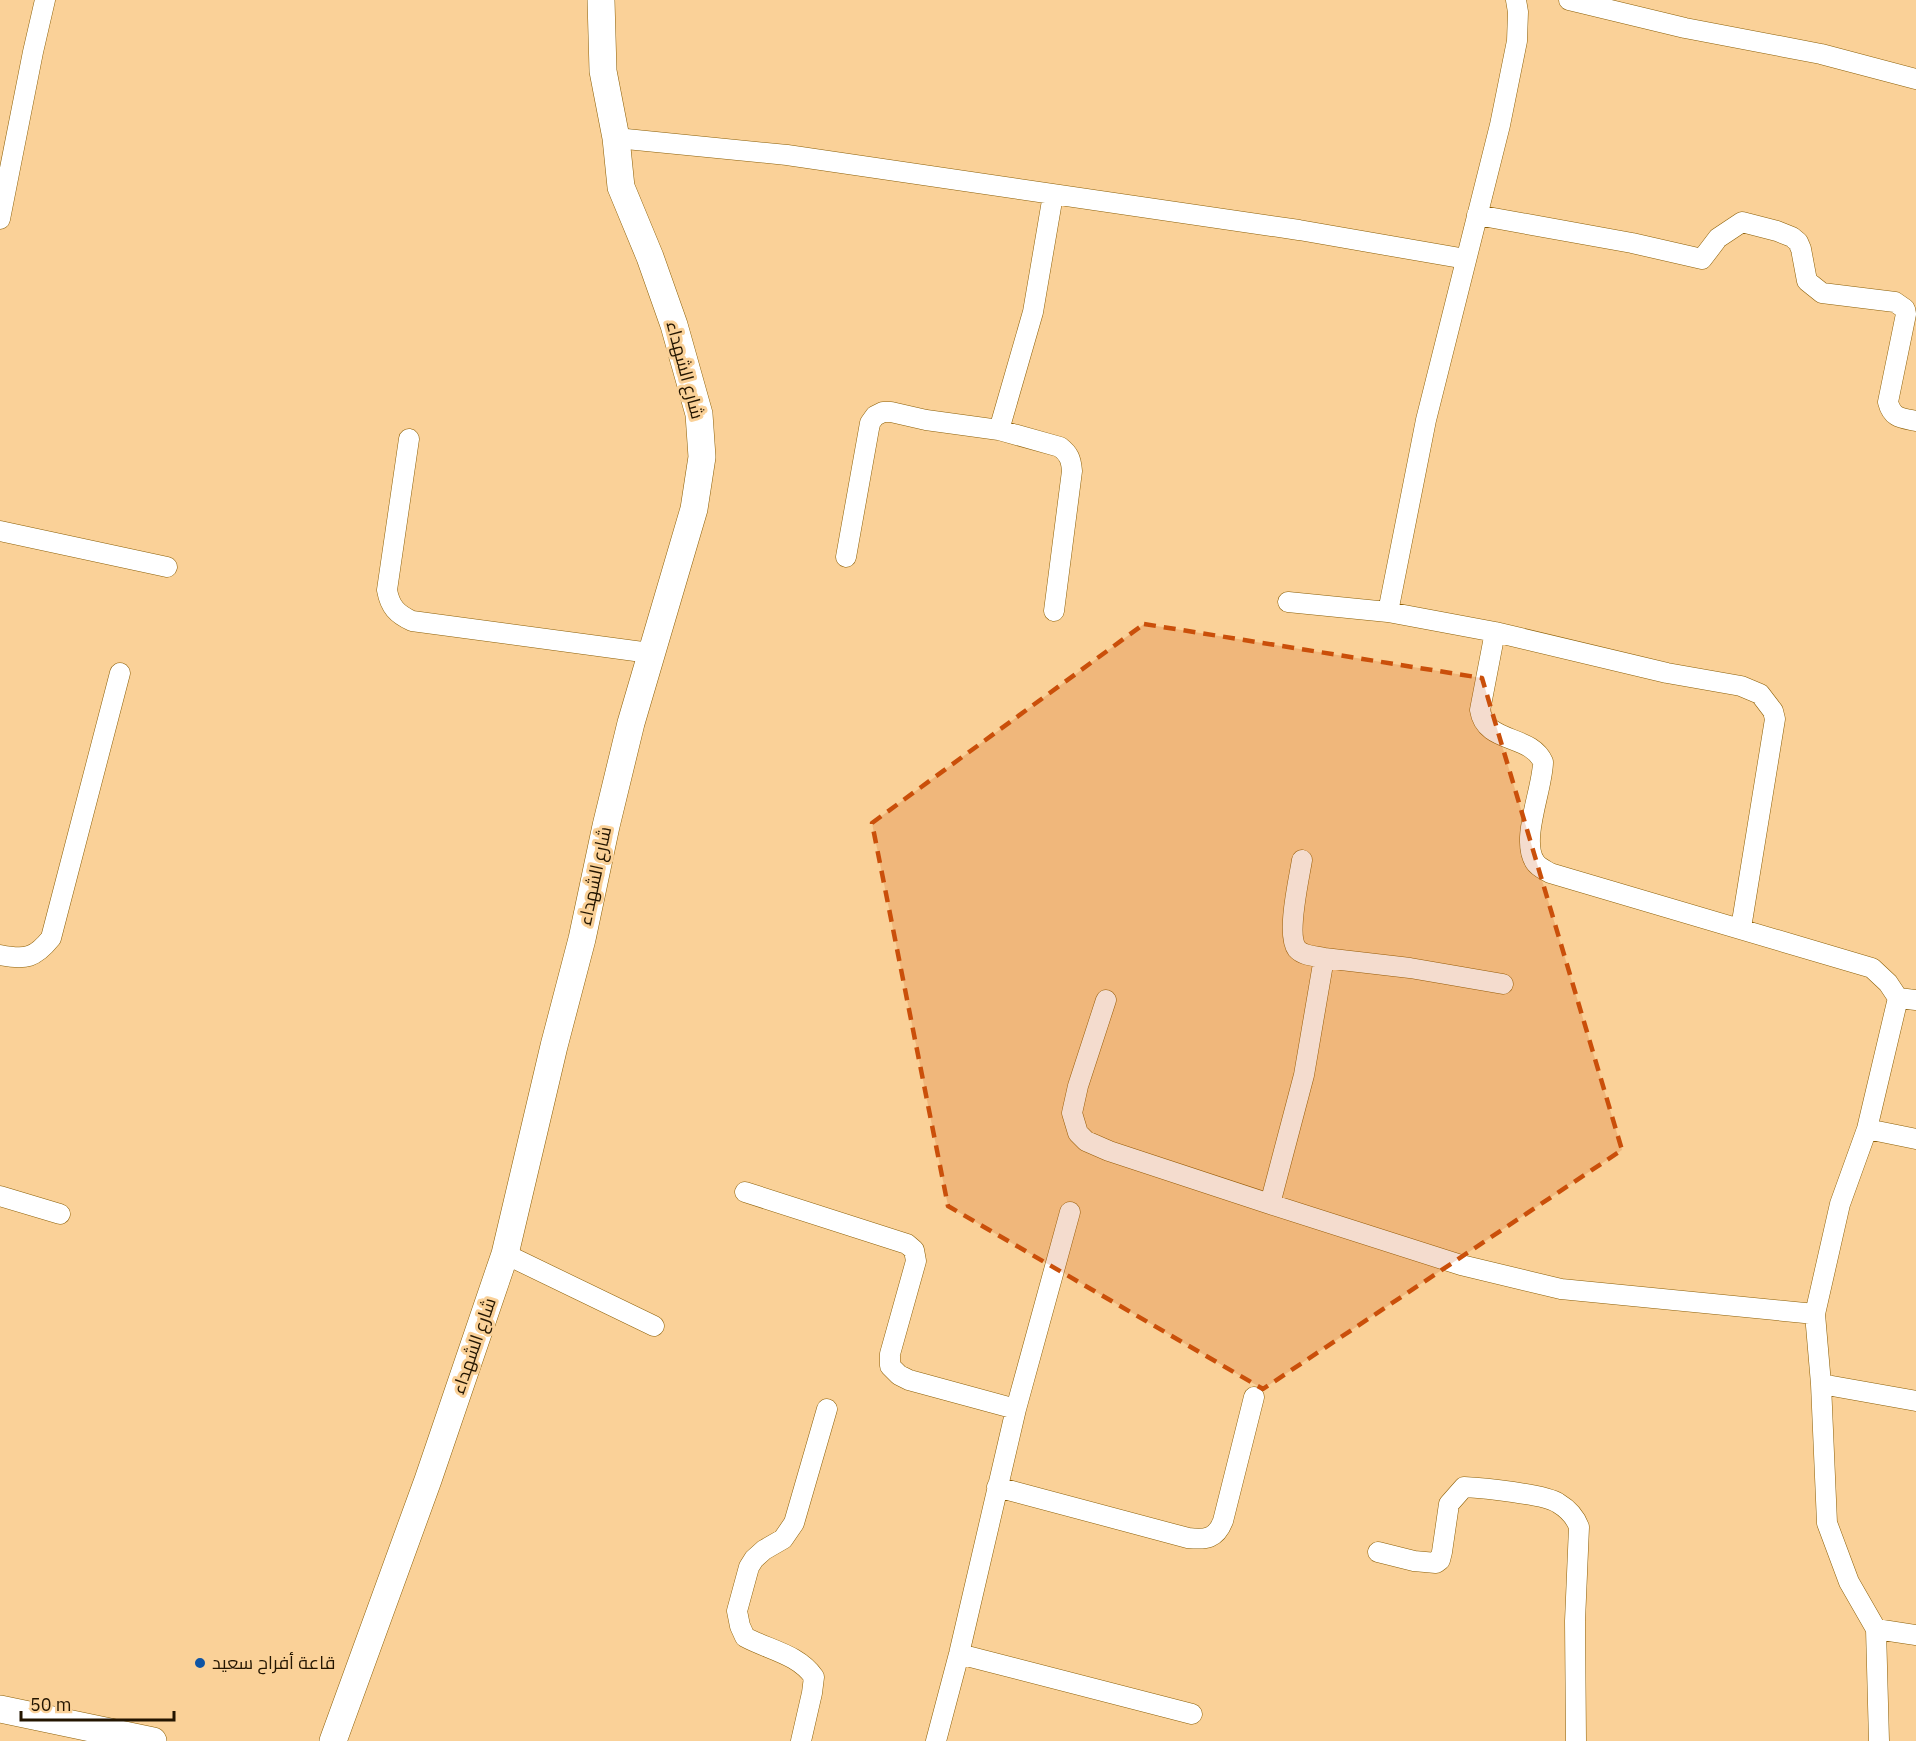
<svg xmlns="http://www.w3.org/2000/svg" width="1916" height="1741" viewBox="0 0 1916 1741" font-family="'IBM Plex Sans',Cairo,sans-serif">
	<rect width="100%" height="100%" fill="#fad198"/>
	<g fill="none" stroke-linecap="round" stroke-linejoin="round">
		<g stroke="#8c5f06" stroke-width="21">
			<path id="street" d="M1569,0L1685,28L1821,54L1916,79
				M616,138L787,155L1299,230L1466,259
				M1477,215L1632,243L1702,259L1718,238L1742,222L1777,231L1792,237L1798,242L1801,249L1807,281L1822,293L1895,302L1905,309L1906,314L1888,402C1892,418 1901,418 1916,421
				M0,219L33,52L45,0
				M999,430L1033,312L1053,195
				M409,439L387,590C390,607 397,614 412,621L650,653
				M0,531L167,567
				M846,557L870,423L875,416L883,412H891L926,420L999,430L1060,447C1069,454 1071,459 1072,471L1054,611
				M1288,602L1388,612L1495,632L1667,673L1741,686L1760,694L1773,711L1775,719L1741,928
				M1388,612L1426,420L1500,125L1517,41L1518,12L1516,0
				M1495,632L1480,710C1485,744 1531,734 1543,762C1543,788 1520,840 1535,862C1538,867 1545,870 1550,873L1872,968L1888,983L1898,998
				M1302,860C1299,879 1286,935 1297,949C1303,956 1316,956 1324,958L1304,1075L1270,1204L1461,1265L1561,1289L1815,1314
				M0,955C26,960 35,958 51,938L120,673
				M1324,958L1410,968L1503,984
				M1106,1000L1078,1086L1072,1113L1078,1133L1086,1141L1109,1151L1270,1204
				M1916,1000L1898,998L1867,1129L1916,1139
				M1867,1129L1840,1204L1815,1314L1821,1384L1827,1523L1849,1582L1876,1629L1879,1741
				M745,1192L907,1244L914,1250L916,1261L890,1354V1366L899,1375L909,1380L1016,1409
				M0,1196L60,1214
				M505,1254L654,1326
				M1821,1384L1916,1401
				M997,1487L1188,1538C1206,1540 1216,1539 1223,1521L1254,1397
				M1378,1552L1414,1561L1436,1563L1440,1560L1442,1552L1449,1504L1464,1487C1483,1488 1544,1494 1558,1503C1568,1509 1575,1516 1579,1527L1575,1621L1576,1741
				M1876,1629L1916,1635
				M959,1654L1192,1714
				M801,1741L812,1693L814,1677C798,1654 769,1650 745,1637L740,1626L737,1611L749,1567L754,1559L764,1550L783,1539L794,1523L827,1409
				M936,1741L959,1654L1016,1409L1070,1212"/>
		</g>
		<g stroke="#8c5f06" stroke-width="28">
			<path id="secondary" d="M0,1709L153,1741
				M333,1741L428,1480L505,1254L554,1046L582,939L606,826L631,723L694,509L702,457L699,414L674,325L650,257L621,187L616,138L603,71L601,0"/>
		</g>
		<use href="#street" stroke="#fff" stroke-width="20"/>
		<use href="#secondary" stroke="#fff" stroke-width="27"/>
	</g>
	<path fill="#ca4f0a" fill-opacity="0.2" stroke="#ca4f0a" stroke-width="4.5" stroke-dasharray="12 8" stroke-linejoin="round" d="M1144,624L1482,678L1622,1150L1263,1389L948,1206L872,823Z"/>
	<circle fill="#0e54a4" stroke="#fad198" stroke-width="2" cx="200" cy="1663" r="6"/>
	<g text-anchor="middle" stroke-width="6" stroke-linejoin="round" paint-order="stroke">
		<g font-size="18" fill="#231500" stroke="#fad198">
			<text transform="translate(685 370) rotate(75)" y="6">شارع الشهداء</text>
			<text transform="translate(595 876) rotate(-78)" y="6">شارع الشهداء</text>
			<text transform="translate(474 1346) rotate(-71)" y="6">شارع الشهداء</text>
		</g>
		<g font-size="18" fill="#231500" stroke="#fad198" text-anchor="start">
			<text x="212" y="1669">قاعة أفراح سعيد</text>
		</g>
	</g>
	<path d="M21 1711v9h153v-9" fill="none" stroke="#231500" stroke-width="3"/>
	<text x="30" y="1711" font-size="18" fill="#231500" stroke="#fad198" stroke-width="4.5" paint-order="stroke">50 m</text>
</svg>
